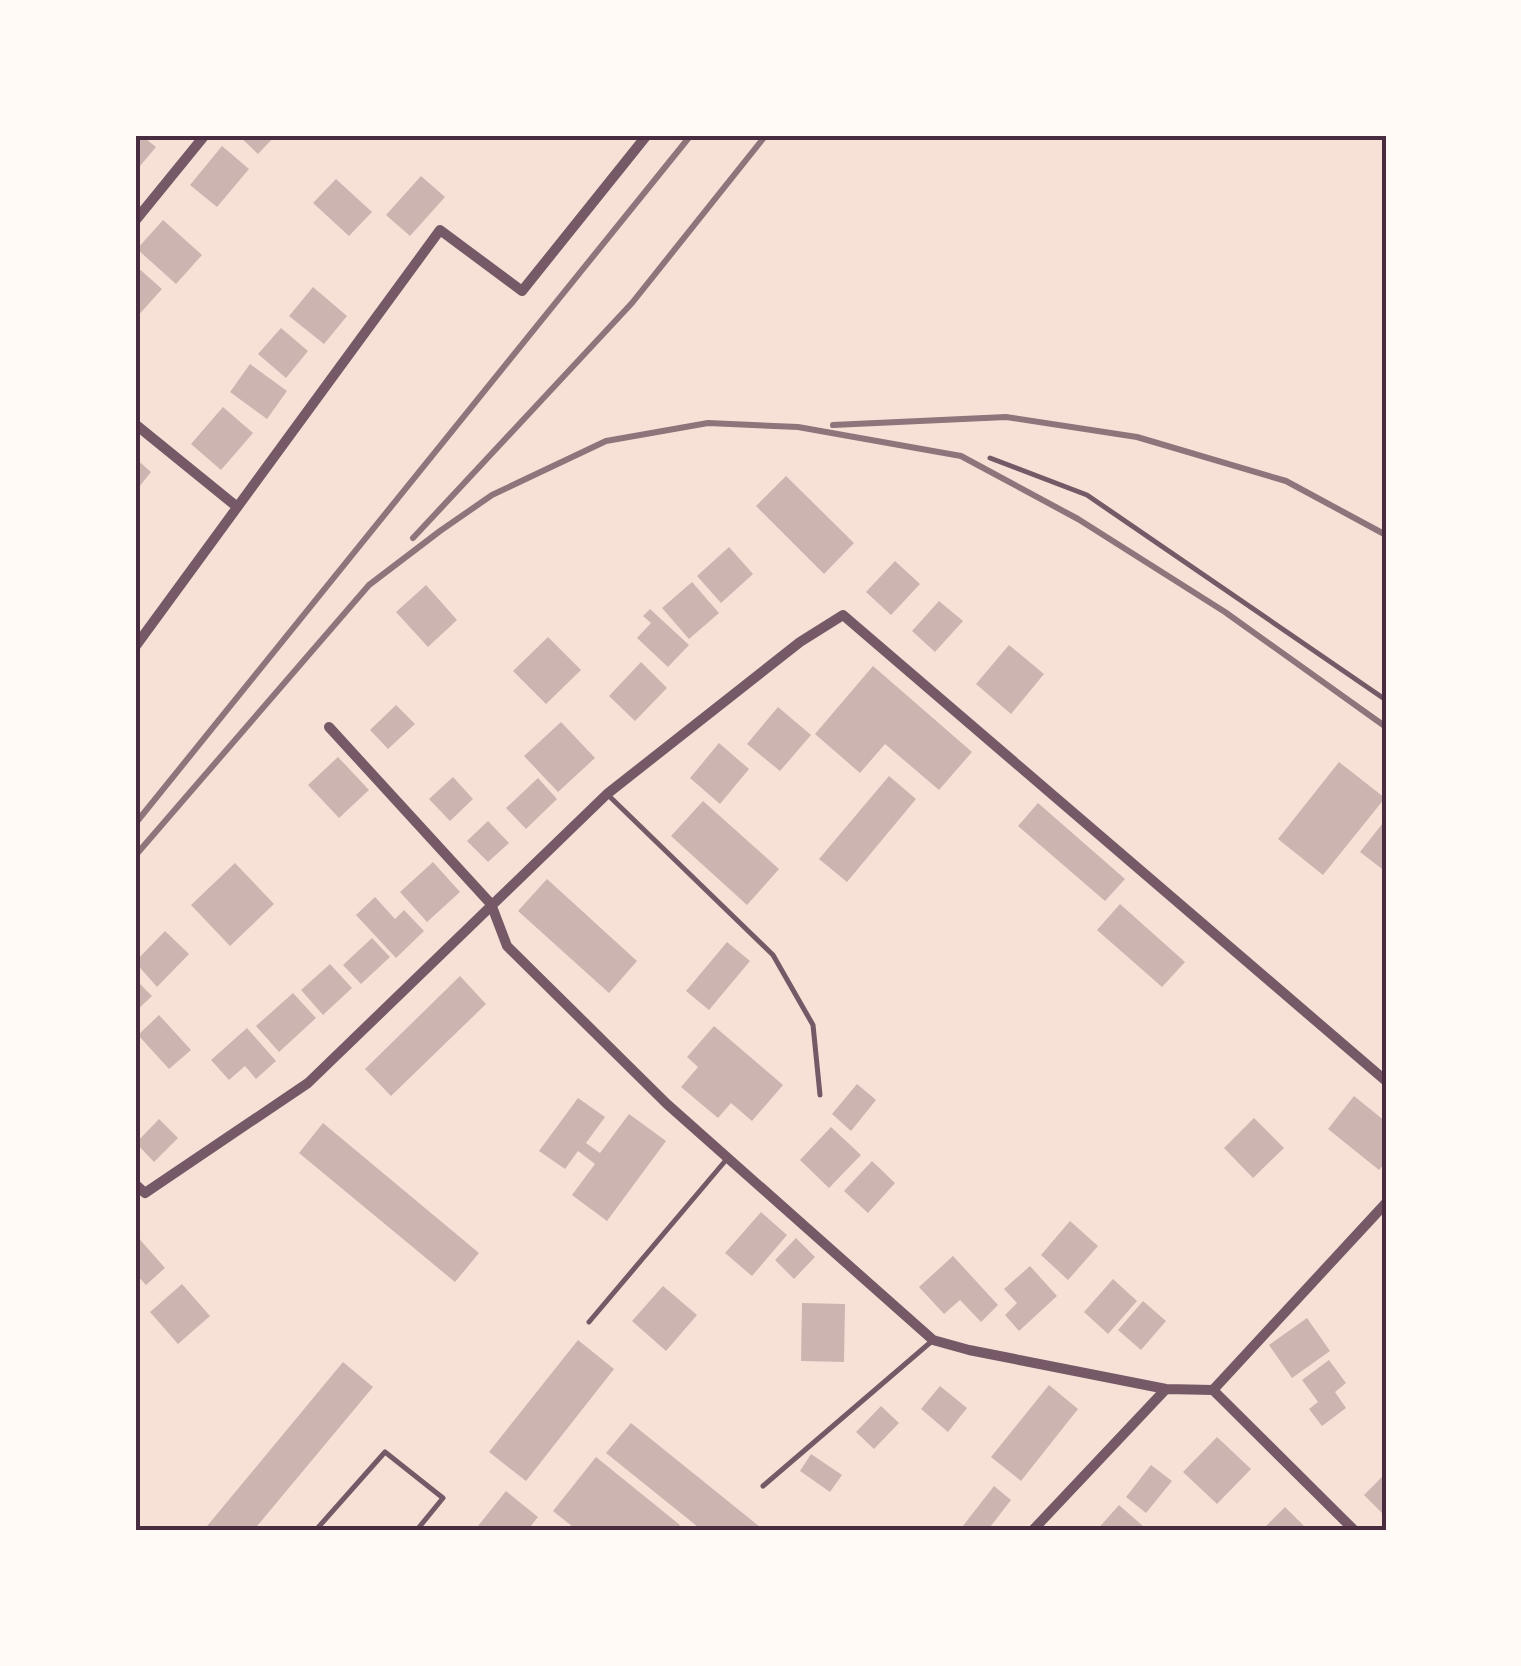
<svg xmlns="http://www.w3.org/2000/svg" width="1521" height="1666" viewBox="0 0 1521 1666" font-family="'Fira Sans',sans-serif">
	<rect width="100%" height="100%" fill="#f7e1d7"/>
	<path fill="#ccb4b1" d="M135,135H141L156,147L135,172Z
		M238,135H276L258,154Z
		M222,146L249,169L217,207L190,185Z
		M421,176L445,197L410,236L386,215Z
		M336,179L372,212L349,236L313,203Z
		M163,220L202,255L176,284L137,249Z
		M135,265L162,289L135,319Z
		M313,287L347,316L324,344L289,316Z
		M281,328L308,351L286,378L258,354Z
		M250,364L287,391L267,419L230,392Z
		M223,407L253,433L221,470L191,444Z
		M135,458L151,472L135,492Z
		M786,476L854,543L824,574L756,506Z
		M729,547L753,574L721,603L697,576Z
		M895,561L920,584L891,615L866,592Z
		M692,582L719,613L689,639L662,608Z
		M426,585L457,620L428,647L396,612Z
		M939,601L963,621L935,652L912,631Z
		M650,609L689,645L668,667L637,638L651,623L643,616Z
		M548,637L581,670L546,704L513,671Z
		M1009,645L1044,674L1011,714L976,684Z
		M641,662L667,688L635,721L609,696Z
		M873,666L972,752L939,790L885,744L860,773L815,734Z
		M396,705L415,724L388,749L370,730Z
		M778,707L811,735L780,771L747,744Z
		M561,722L595,758L558,792L524,756Z
		M719,743L749,769L720,804L690,778Z
		M338,757L369,790L339,818L308,785Z
		M1339,762L1385,798L1323,875L1278,839Z
		M889,776L916,799L847,882L819,859Z
		M453,777L473,799L450,821L429,799Z
		M538,778L557,799L526,829L506,808Z
		M703,801L779,869L747,905L671,836Z
		M1038,803L1125,879L1105,901L1018,826Z
		M1386,819V872L1360,852Z
		M488,821L509,843L488,862L467,841Z
		M433,862L460,892L427,922L400,892Z
		M235,863L274,904L230,946L191,905Z
		M547,879L637,961L609,993L518,911Z
		M375,897L395,919L404,910L424,931L396,958L356,915Z
		M1120,904L1185,962L1162,987L1097,930Z
		M165,931L189,954L157,987L135,962Z
		M372,938L390,957L361,984L343,965Z
		M727,942L750,961L709,1010L686,991Z
		M330,964L352,988L323,1015L301,990Z
		M460,976L486,1004L391,1096L365,1069Z
		M135,979L152,996L135,1012Z
		M293,993L316,1018L279,1052L256,1026Z
		M159,1015L191,1050L169,1069L138,1035Z
		M714,1026L783,1085L752,1121L731,1103L718,1118L681,1087L698,1067L687,1057Z
		M247,1028L276,1061L256,1079L245,1066L229,1080L211,1060Z
		M857,1084L876,1100L851,1131L832,1114Z
		M1354,1096L1386,1122V1162L1379,1170L1328,1129Z
		M578,1098L605,1117L586,1143L600,1153L629,1114L666,1141L607,1221L572,1195L595,1164L578,1151L565,1169L539,1151Z
		M1254,1118L1284,1148L1253,1178L1224,1148Z
		M159,1119L178,1138L154,1162L136,1143Z
		M323,1123L479,1253L455,1282L299,1153Z
		M831,1127L861,1155L829,1188L800,1160Z
		M872,1161L895,1183L868,1213L844,1191Z
		M761,1212L787,1235L752,1276L725,1253Z
		M1070,1221L1098,1246L1068,1280L1041,1255Z
		M135,1234L165,1268L146,1285L135,1273Z
		M796,1238L815,1257L794,1279L775,1260Z
		M953,1256L998,1305L981,1322L960,1300L944,1314L919,1287Z
		M1030,1266L1057,1296L1019,1331L1005,1315L1017,1303L1004,1289Z
		M1113,1279L1137,1301L1108,1334L1084,1312Z
		M182,1284L210,1316L178,1344L150,1312Z
		M663,1286L697,1315L666,1351L632,1321Z
		M1143,1301L1166,1321L1141,1350L1118,1330Z
		M802,1303L845,1304L844,1362L801,1361Z
		M1307,1318L1330,1351L1292,1378L1269,1345Z
		M578,1340L614,1369L526,1481L489,1452Z
		M1329,1360L1346,1383L1335,1392L1346,1408L1322,1426L1309,1409L1318,1402L1302,1380Z
		M343,1362L373,1387L253,1531H203Z
		M1049,1385L1078,1409L1021,1481L991,1457Z
		M940,1386L967,1408L948,1432L921,1409Z
		M881,1406L899,1423L874,1449L856,1432Z
		M631,1423L765,1531H703L606,1453Z
		M1217,1437L1251,1469L1217,1504L1183,1472Z
		M811,1454L842,1475L830,1492L800,1471Z
		M596,1457L680,1525L675,1531H578L553,1511Z
		M1151,1465L1172,1481L1146,1513L1126,1497Z
		M1386,1473V1517L1364,1495Z
		M994,1486L1011,1500L987,1531H959Z
		M506,1491L538,1517L527,1531H474Z
		M1119,1505L1144,1527L1141,1531H1096Z
		M1285,1507L1309,1531H1261Z"/>
	<g fill="none" stroke-linecap="round" stroke-linejoin="round">
		<path stroke="#755966" stroke-width="5" d="M990,458L1087,495L1386,700
			M607,794L773,955L813,1025L820,1095
			M589,1322L726,1160
			M763,1486L932,1341
			M315,1531L385,1452L443,1498L416,1531"/>
		<path stroke="#755966" stroke-width="10" d="M135,221L205,135
			M135,424L236,506
			M135,647L440,230L522,291L647,135
			M329,727L491,904L507,946L667,1104L933,1340L969,1350L1166,1389L1213,1390L1355,1531
			M135,1184L145,1193L308,1083L607,794L800,642L843,615L1386,1081
			M1213,1390L1386,1203
			M1032,1531L1166,1389"/>
		<path stroke="#8f747c" stroke-width="6" d="M833,425L1006,417L1137,437L1286,481L1386,535
			M413,538L632,303L766,135
			M135,824L691,135
			M135,856L369,585L440,531L492,495L606,441L708,423L798,427L961,456L1078,519L1225,612L1386,727"/>
	</g>
	<rect width="1521" height="1666" fill="none" stroke="#fffaf5" stroke-width="275"/>
	<rect x="138" y="138" width="1246" height="1390" fill="none" stroke="#4a2c40" stroke-width="4"/>
</svg>
